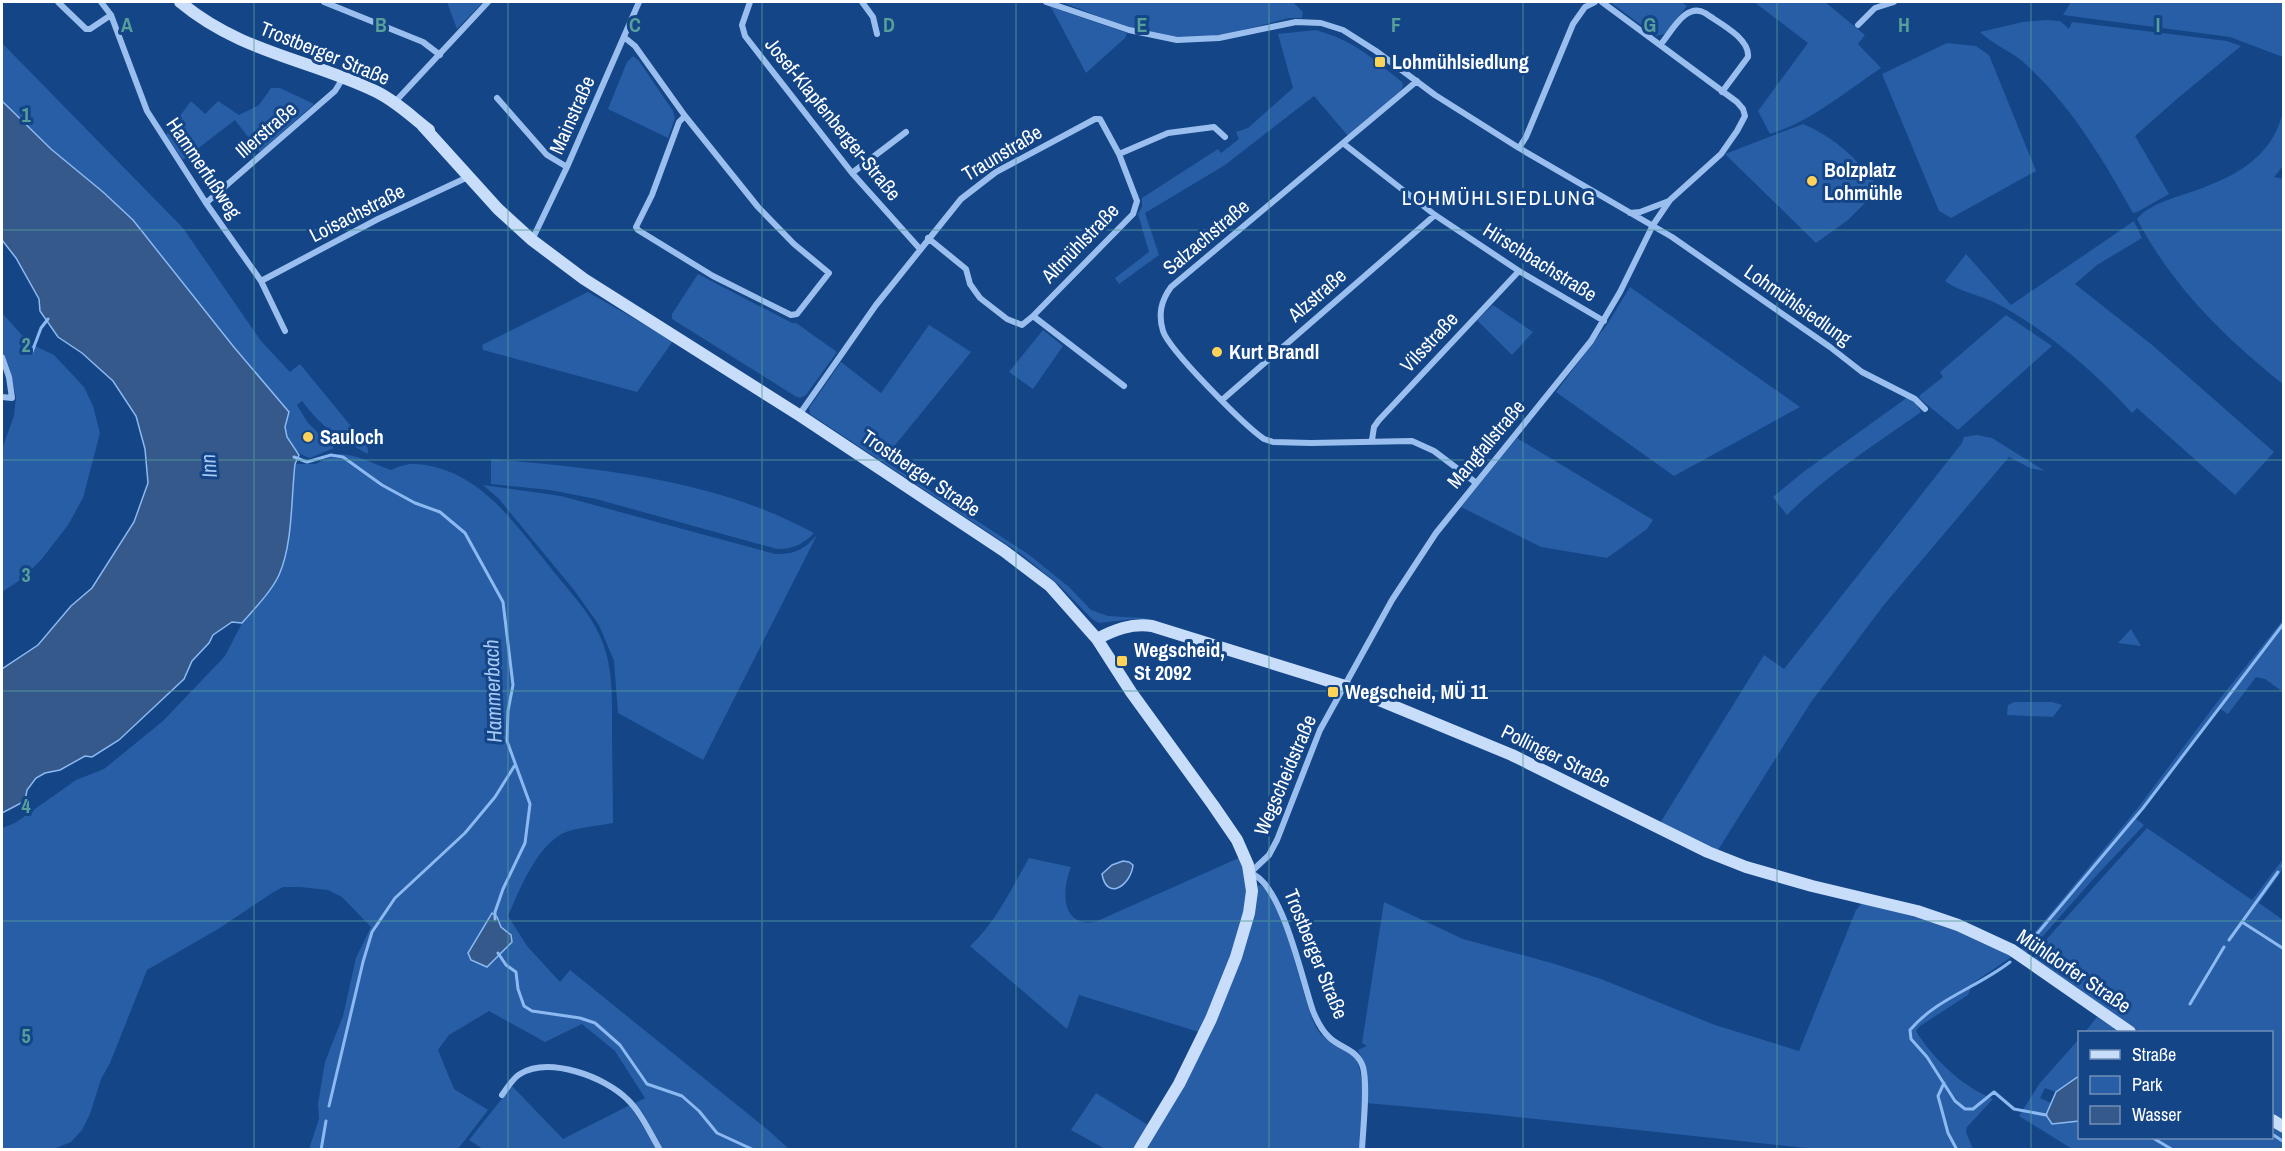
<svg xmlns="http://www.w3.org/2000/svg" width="2285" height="1151" viewBox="0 0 2285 1151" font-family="'Archivo Narrow',sans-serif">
	<rect width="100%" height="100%" fill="#144587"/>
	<path fill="#275ea6" d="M447,2H483L457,29Z
		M1061,2H1293L1303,12L1302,18H1289C1261,25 1232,34 1203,37C1154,42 1106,18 1061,2Z
		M1610,2H1681L1687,6L1665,34L1656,36Z
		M1754,2H1825L1865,35L1858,44L1881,68C1845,92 1812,121 1770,134L1758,111L1808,43Z
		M2071,2H2283V57L2230,37L2063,15Z
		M1051,7L1127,33L1125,38L1086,73Z
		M2045,20L2060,21L2069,29L2072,22L2227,41L2241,46L2178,98L2135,136L2169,194L2137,212L2133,213C2103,159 2069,102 2022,61C2009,50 1992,44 1980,32L2023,22Z
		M1316,30C1355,41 1372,58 1402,82L1403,86L1401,90L1348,136L1314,96L1225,165L1145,213L1159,255L1119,284L1115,278L1149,252L1138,214L1142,207V198L1218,149L1221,153L1239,139L1236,132L1248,128L1293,88L1278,34Z
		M2,43L183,228L261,341L290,372L300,364L350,425L367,441L368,454C338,437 323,429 302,401L297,405L308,423L334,448L310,458C298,455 284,441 285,426C286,421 289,417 289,412L233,346L133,220L103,192L51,149L2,101Z
		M1947,43L1976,46L1989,55L2036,171L1951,218L1939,211L1882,74Z
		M633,56L639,61L673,111L675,118L668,138L608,109L627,62Z
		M271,88H280L314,104L260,152L235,120L183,160L166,135L191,101L205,114L218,101L239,115L259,105Z
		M2283,112V166L2274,177L2284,179L2283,384C2225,338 2172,286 2137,219C2147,206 2170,199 2185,194C2230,179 2271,161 2283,112Z
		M1803,124C1836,138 1859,160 1879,189L1848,220L1816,243L1725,154Z
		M2134,221L2142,238L2097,265L2075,284L2151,344L2274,452L2235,495L2137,408L2132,413C2096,373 2044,328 1996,303C1980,295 1960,292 1945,281L1966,254L2011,305Z
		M698,274L792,323H796L837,352L806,395L800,398L795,396L672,319V314Z
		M1630,287L1800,407L1674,476L1556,392L1608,323Z
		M588,292L673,341L637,392L483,350L482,345Z
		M1493,305L1533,332L1512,355L1477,320Z
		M2,313L29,343L54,355L84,387L93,406L100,433L83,498L68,525L41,560L20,580L2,592V449L14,416L16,397L9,367L2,349Z
		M2006,315L2052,346L1958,430L1919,398L1920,395L1943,377L1940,372Z
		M929,325L971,352L883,460L1028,554L1069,587L1091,610L1108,616L1143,618L1156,621L1134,619L1099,623L1092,619L1060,586L1021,554L810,414L809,408L841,362L881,393Z
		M1043,330L1063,346L1033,389L1009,372Z
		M1908,397L1916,403L1921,412C1876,444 1826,475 1787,515L1773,497L1802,473Z
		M1977,435L1992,438L2045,471L2030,468L2009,457L1883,606L1811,702L1718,850L1660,823L1764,655L1784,669L1962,443L1964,437Z
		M1517,438L1653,520L1647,529L1607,558L1541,547L1461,507Z
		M338,454C357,454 373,464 391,470C407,462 417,463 435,467C487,480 518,528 550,567C569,591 594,616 604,646C613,672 612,700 612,727C612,759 613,791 613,823C598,826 580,827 566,832C537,844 520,889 508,916L527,946L560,982L570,970L768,1130L789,1149H663L643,1113L635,1103L645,1098L615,1051L582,1024L545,1042L489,1011L449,1035L438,1050L454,1089L488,1110L458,1149H309L319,1119L318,1104L325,1062L343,1016L356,958L371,927L342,897L328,890L300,887H283L272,893L218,929L147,970L110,1063L101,1079L90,1114L82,1130L71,1142L54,1149L2,1150V828L15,823L76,780L104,769L163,721L225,656L242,623L279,575L295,464H315Z
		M491,459C602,469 715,479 814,533C802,545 794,549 777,549L596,499L550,490L491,484Z
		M483,485L561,496L775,554C794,555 805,549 817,535L703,760L618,713L614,661L599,625L574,590L499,499Z
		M2283,620V692L2265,679L2256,677L2228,714L2219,708L2136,819L2144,825L2095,877L2029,952L2027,953L2020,950L2137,809L2218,701Z
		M2131,629L2141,646L2118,643Z
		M2014,702H2052L2062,705L2053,717L2007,715L2008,705Z
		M2147,828L2252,900L2283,859V869L2259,903L2283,920V1121L2272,1114V1032H2140L2034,959L2035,952Z
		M1241,857C1243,863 1245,869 1246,875C1254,920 1216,990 1199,1032L1079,995L1067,1029L970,946C996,923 1012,887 1029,858L1071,867C1062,889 1060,927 1095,922Z
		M1259,885C1278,890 1299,977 1305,997C1309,1008 1312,1022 1319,1032C1330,1046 1354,1047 1359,1067C1366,1093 1361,1123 1360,1149L1144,1150L1175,1099L1256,888Z
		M1384,902L1463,939L1555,964L1601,979L1715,1025L1799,1051L1856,910L1863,902L1956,928L2013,956L1973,983L1968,995L1920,1026L1916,1031C1934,1060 1962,1086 1993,1099L1967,1127L1966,1132L1973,1149H1815L1490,1114L1366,1103V1067L1358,1050L1367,1046L1362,1043Z
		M2097,1017L2121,1032H2085Z
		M2079,1039V1076L2056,1092L2045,1088L2040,1098L2051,1103L2046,1115L2052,1124L2079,1121L2080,1138H2272V1126L2283,1133V1149H2072L2019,1116L2040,1083Z
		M512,1086L563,1139L630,1105L657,1149H483L469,1140Z
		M1096,1093L1148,1125L1132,1149H1105L1071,1130Z"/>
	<path fill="#35598a" stroke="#8cb9f2" stroke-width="1.5" d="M2,101L51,149L103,192L133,220L233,346L289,412L285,427L287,437L299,455L295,464C291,498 293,544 279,575C271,592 255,608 242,623L232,622L213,635L209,643L192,661L184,679L119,740L92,757L85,756L60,770L45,773L36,778L27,790L25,801L2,813V669L38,645L71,606L92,588L134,522L148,483L145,449L136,416L113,381L82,353L58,337L40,311L39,299L16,258L2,240Z
		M1123,861L1129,862L1133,865C1131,885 1107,902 1102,874L1112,865Z
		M492,913L497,917L501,927L511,935L512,942L487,967L471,960L468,953Z
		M2079,1076V1121L2052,1124L2046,1115L2056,1092Z"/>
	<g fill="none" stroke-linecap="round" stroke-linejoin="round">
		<path stroke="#8cb9f2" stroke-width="3" d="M32,352L41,328L48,319
			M294,457L307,462L331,455L343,457L382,485L415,503L440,512L465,533L503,602L513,685L508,711L507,741L530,804L525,843L503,889L495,912V919
			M2283,866L2284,865
			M2242,922L2284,949
			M2229,940L2278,872
			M2026,947L2143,808L2284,623
			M498,953L506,965L516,972L518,989L524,1006L532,1011L580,1018L595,1023L620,1045L647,1084L682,1096L699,1111L717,1133L754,1150
			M2010,962C1978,987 1936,999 1910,1030L1911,1039L1927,1057L1955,1101L1965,1109H1973L1994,1092L2014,1109L2046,1115
			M2190,1004L2224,947
			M1944,1083L1938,1096L1948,1133L1957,1150
			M329,1106L363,962L372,932L395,898L465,833L495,797L515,765
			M2272,1134L2284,1142
			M2153,1138L2173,1150
			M321,1150L326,1121"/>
		<path stroke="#9abfef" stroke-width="6" d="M58,2L86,29H90L111,15
			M101,2L111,15L147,111L206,203L261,281L285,331
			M324,2L423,42L440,55
			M750,2L742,25L745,36L852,173L920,249
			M862,2L873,17L877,34
			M1046,2L1129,30L1177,40L1219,38L1296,22L1321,23L1343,30L1376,51L1435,95L1519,148L1672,237L1830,347L1862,372L1915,399L1925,409
			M1858,25L1875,8L1894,2
			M624,37L635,46L685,116L679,122L652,195L636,227L638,230L713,276L791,315L797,314L829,273L794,244L758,207L685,116
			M1661,44C1672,31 1686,2 1705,13C1719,23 1750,38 1748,57L1722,92
			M1417,81L1171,287C1161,301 1158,314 1163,331C1169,350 1245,426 1264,439L1273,442L1311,443L1412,441L1434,451L1475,482
			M497,98L547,155L567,167
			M394,103L488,2
			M1344,144L1435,215L1519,271L1604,321
			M1519,148L1526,137L1573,24L1585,7L1595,2
			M1119,154L1168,133L1214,127L1225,137
			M852,173L906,132
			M206,203L335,91L343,78
			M1630,213L1640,212L1669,201
			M532,240L567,167L639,2
			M261,281L378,219L468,177
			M1033,316L1124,386
			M2,357L9,377L12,398L2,397
			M1222,400L1435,215
			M799,415L876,305L961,199L996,172L1095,119H1100L1119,154L1137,201L1133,214L1033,316L1022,325L1007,319L980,298L970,284L966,269L928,238
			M1372,440L1374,427L1379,420L1519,271
			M1250,873L1269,855L1277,840L1320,730L1392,600L1436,533L1591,341L1620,292L1653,225L1670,200L1721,154L1737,131L1745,116L1743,109L1737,102L1602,2
			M1250,873C1282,882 1302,980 1313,1011C1317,1021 1322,1031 1330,1038C1342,1049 1357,1049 1363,1067C1368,1086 1363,1128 1362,1150
			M502,1095C507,1088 513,1078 520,1074C549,1056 605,1077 627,1099C641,1112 650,1133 660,1150"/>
		<path stroke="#c8ddfa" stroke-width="12" d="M180,2C241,53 309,59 377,92C397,102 412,117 429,130
			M422,125L498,209L532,240L584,279L799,415L1004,551L1050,586L1097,639L1131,692L1213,805L1237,840L1248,865L1252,891L1249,913L1236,957L1211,1019L1179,1084L1139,1150
			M1097,639C1114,630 1131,623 1152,626L1345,686L1512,755L1708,852L1746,867L1812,886L1917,911L1958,925L2012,950L2130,1032
			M2272,1120L2284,1127"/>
	</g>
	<path fill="none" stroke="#579f9a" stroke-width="1.5" stroke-opacity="0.55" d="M254,2V1150M508,2V1150M762,2V1150M1016,2V1150M1269,2V1150M1523,2V1150M1777,2V1150M2031,2V1150M2,230H2284M2,460H2284M2,691H2284M2,921H2284"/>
	<g fill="#ffd258" stroke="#144587" stroke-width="2">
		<rect x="1374" y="56" width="12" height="12" rx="3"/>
		<circle cx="1812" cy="181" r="6"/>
		<circle cx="1217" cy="352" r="6"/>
		<circle cx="308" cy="437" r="6"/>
		<rect x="1116" y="655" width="12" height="12" rx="3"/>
		<rect x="1327" y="686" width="12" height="12" rx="3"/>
	</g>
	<g text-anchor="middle" stroke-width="6" stroke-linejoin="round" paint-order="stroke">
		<g font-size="20" fill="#fff" stroke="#144587">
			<text transform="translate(325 53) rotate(22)" y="7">Trostberger Straße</text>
			<text transform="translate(572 115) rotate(-66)" y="7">Mainstraße</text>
			<text transform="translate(833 119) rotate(51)" y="7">Josef-Klapfenberger-Straße</text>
			<text transform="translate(266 130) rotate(-41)" y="7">Illerstraße</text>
			<text transform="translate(1002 153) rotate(-31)" y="7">Traunstraße</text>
			<text transform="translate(204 168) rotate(56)" y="7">Hammerfußweg</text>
			<text transform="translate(357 213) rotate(-27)" y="7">Loisachstraße</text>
			<text transform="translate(1206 237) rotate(-40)" y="7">Salzachstraße</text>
			<text transform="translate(1080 243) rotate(-46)" y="7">Altmühlstraße</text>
			<text transform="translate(1540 262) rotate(32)" y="7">Hirschbachstraße</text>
			<text transform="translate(1317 295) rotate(-41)" y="7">Alzstraße</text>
			<text transform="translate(1798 305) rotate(35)" y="7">Lohmühlsiedlung</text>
			<text transform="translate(1429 342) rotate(-47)" y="7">Vilsstraße</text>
			<text transform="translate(1486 444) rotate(-50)" y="7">Mangfallstraße</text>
			<text transform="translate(921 473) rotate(34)" y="7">Trostberger Straße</text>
			<text transform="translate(1556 756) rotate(26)" y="7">Pollinger Straße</text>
			<text transform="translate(1285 775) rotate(-67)" y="7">Wegscheidstraße</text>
			<text transform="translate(1316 954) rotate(68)" y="7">Trostberger Straße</text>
			<text transform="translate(2074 971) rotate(34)" y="7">Mühldorfer Straße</text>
		</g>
		<g font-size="20" font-weight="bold" fill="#fff" stroke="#144587" text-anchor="start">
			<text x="1392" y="69">Lohmühlsiedlung</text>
			<text x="1824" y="177">Bolzplatz<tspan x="1824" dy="23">Lohmühle</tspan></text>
			<text x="1229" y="359">Kurt Brandl</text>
			<text x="320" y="444">Sauloch</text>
			<text x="1134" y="657">Wegscheid,<tspan x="1134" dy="23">St 2092</tspan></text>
			<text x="1345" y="699">Wegscheid, MÜ 11</text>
		</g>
		<g font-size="21" letter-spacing="1.5" fill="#fff" stroke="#144587">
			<text x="1499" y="205">LOHMÜHLSIEDLUNG</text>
		</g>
		<g font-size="21" font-style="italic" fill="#a6c9f6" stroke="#144587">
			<text transform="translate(209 466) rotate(-95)" y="7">Inn</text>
			<text transform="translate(493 691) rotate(-92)" y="7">Hammerbach</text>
		</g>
	</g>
	<g font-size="20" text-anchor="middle" font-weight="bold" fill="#579f9a" stroke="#144587" stroke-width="6" stroke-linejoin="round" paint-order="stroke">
		<text x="127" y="32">A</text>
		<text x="381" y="32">B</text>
		<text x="635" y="32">C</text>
		<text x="889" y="32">D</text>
		<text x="1142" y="32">E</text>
		<text x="1396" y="32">F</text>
		<text x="1650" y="32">G</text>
		<text x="1904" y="32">H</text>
		<text x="2158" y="32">I</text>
		<text x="26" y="122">1</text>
		<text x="26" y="352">2</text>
		<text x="26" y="582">3</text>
		<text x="26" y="813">4</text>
		<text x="26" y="1043">5</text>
	</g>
	<rect width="2285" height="1151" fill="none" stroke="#ffffff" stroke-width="6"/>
	<rect x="2078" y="1031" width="195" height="108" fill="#144587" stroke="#728fb7" stroke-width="1.5"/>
	<rect x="2090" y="1050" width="30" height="9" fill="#c8ddfa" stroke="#728fb7" stroke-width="1.5"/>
	<text x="2132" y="1061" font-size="18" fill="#ffffff">Straße</text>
	<rect x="2090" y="1076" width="30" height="18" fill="#275ea6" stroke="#728fb7" stroke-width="1.5"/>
	<text x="2132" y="1091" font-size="18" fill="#ffffff">Park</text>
	<rect x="2090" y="1106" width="30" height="18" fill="#35598a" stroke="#728fb7" stroke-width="1.5"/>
	<text x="2132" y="1121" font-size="18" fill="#ffffff">Wasser</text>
</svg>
